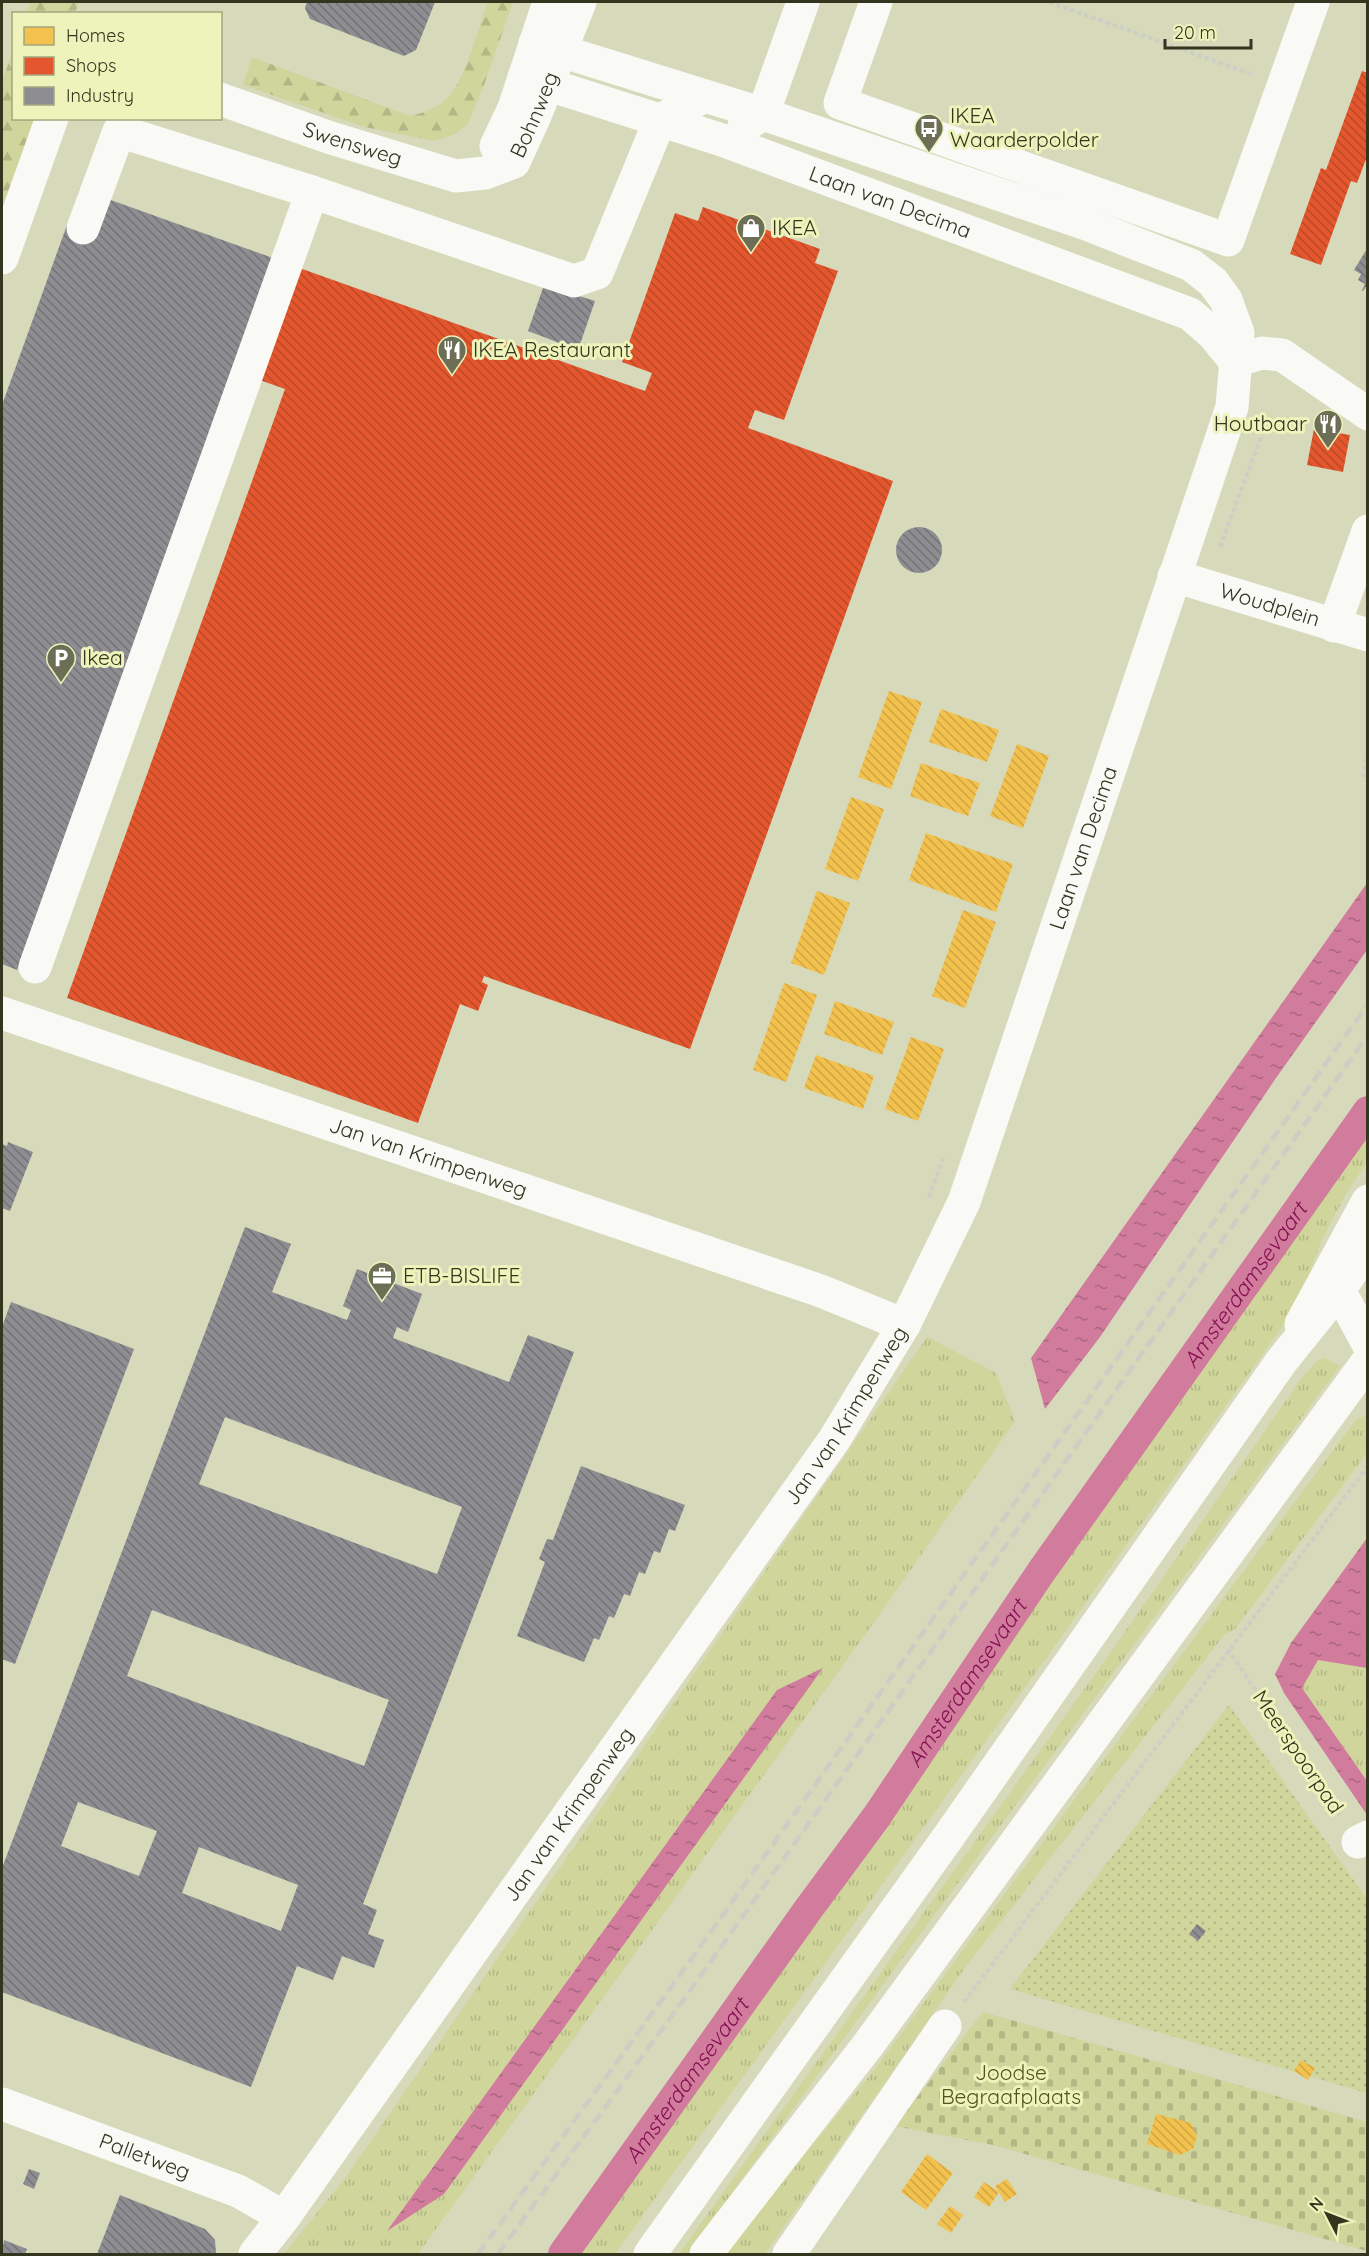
<svg xmlns="http://www.w3.org/2000/svg" width="1369" height="2256" viewBox="0 0 1369 2256" font-family="Quicksand,sans-serif">
	<defs>
		<pattern id="grass-tufts" width="24" height="20" patternUnits="userSpaceOnUse" patternTransform="scale(1.5)"><rect width="24" height="20" fill="#cfd59b"/><path d="M3 7l-1-3M5 7V3M7 7l1-3M15 17l-1-3M17 17v-4M19 17l1-3" fill="none" stroke="#b2b785"/></pattern>
		<pattern id="forest-firs" width="22" height="20" patternUnits="userSpaceOnUse" patternTransform="scale(1.5)"><rect width="22" height="20" fill="#cfd59b"/><path d="M5 1l3.5 6h-7zM16 11l3.5 6h-7z" fill="#b2b785"/></pattern>
		<pattern id="cemetery-stones" width="16" height="16" patternUnits="userSpaceOnUse" patternTransform="scale(1.5)"><rect width="16" height="16" fill="#cfd59b"/><path d="M2 7V4a2 2 0 0 1 4 0v3zM10 15v-3a2 2 0 0 1 4 0v3z" fill="#b2b785"/></pattern>
		<pattern id="garden-dots" width="8" height="8" patternUnits="userSpaceOnUse" patternTransform="scale(1.5)"><rect width="8" height="8" fill="#cfd59b"/><path d="M2 2h.1M6 6h.1" fill="none" stroke="#b2b785" stroke-width="1.8" stroke-linecap="round"/></pattern>
		<pattern id="water-ripples" width="26" height="14" patternUnits="userSpaceOnUse" patternTransform="scale(1.5)"><rect width="26" height="14" fill="#d17c9d"/><path d="M2 4q2-2 4 0t4 0M15 11q2-2 4 0t4 0" fill="none" stroke="#aa667f"/></pattern>
		<pattern id="homes-back-hatch" width="6" height="6" patternUnits="userSpaceOnUse" patternTransform="scale(1.5)"><rect width="6" height="6" fill="#f2c14e"/><path d="M-1 5l2 2M0 0l6 6M5-1l2 2" fill="none" stroke="#d0a644"/></pattern>
		<pattern id="shops-back-hatch" width="6" height="6" patternUnits="userSpaceOnUse" patternTransform="scale(1.5)"><rect width="6" height="6" fill="#e4572e"/><path d="M-1 5l2 2M0 0l6 6M5-1l2 2" fill="none" stroke="#b94927"/></pattern>
		<pattern id="industry-back-hatch" width="6" height="6" patternUnits="userSpaceOnUse" patternTransform="scale(1.5)"><rect width="6" height="6" fill="#8d8d92"/><path d="M-1 5l2 2M0 0l6 6M5-1l2 2" fill="none" stroke="#747477"/></pattern>
	</defs>
	<rect width="100%" height="100%" fill="#d6d9ba"/>
	<path fill="url(#grass-tufts)" d="M1367,1127V1163L1348,1190L1322,1239L1299,1303L1049,1654L615,2254H571L704,2069Z
		M927,1337L996,1373L1015,1421L872,1625L418,2254H284L346,2177Z
		M1324,1358L1340,1366L893,1971L688,2254H679L1111,1652L1301,1379L1317,1361Z
		M1367,1414V1453L1234,1630L1224,1635L967,1965L765,2254H725L744,2227L872,2073L1340,1441L1355,1421Z
		M1318,1659L1367,1668V1781L1302,1688Z"/>
	<path fill="url(#forest-firs)" d="M31,2H79L75,13H27Z
		M488,2H513L484,85L467,125L455,134L435,141L365,127L243,85L252,57L410,116C425,113 442,106 451,94C468,71 478,28 488,2Z
		M13,50L14,118L34,119L2,208V82Z"/>
	<path fill="url(#cemetery-stones)" d="M983,2012L1367,2122V2251L993,2145L895,2126Z"/>
	<path fill="url(#garden-dots)" d="M1229,1705L1367,1899V2093L1010,1989Z"/>
	<path fill="url(#water-ripples)" d="M1367,883V950L1276,1078L1100,1337L1045,1409L1031,1358Z
		M1367,1538V1668L1318,1660L1302,1688L1367,1781V1815L1284,1693L1275,1674L1291,1643Z
		M823,1668L444,2194L387,2231L777,1690Z"/>
	<path fill="url(#homes-back-hatch)" d="M889,691L922,702L891,789L858,777Z
		M941,709L999,730L987,762L929,742Z
		M1017,744L1049,756L1023,828L990,816Z
		M921,763L980,783L968,816L910,796Z
		M851,797L884,809L858,881L825,869Z
		M926,833L1013,864L996,912L909,880Z
		M817,891L850,903L824,975L791,963Z
		M963,910L996,922L965,1008L932,996Z
		M784,983L817,995L786,1082L753,1070Z
		M835,1001L894,1022L882,1055L824,1034Z
		M911,1037L944,1049L918,1121L885,1109Z
		M816,1055L874,1076L863,1109L804,1088Z
		M1301,2060L1315,2068L1308,2080L1294,2071Z
		M1156,2114L1191,2123L1197,2136L1193,2149L1180,2155L1147,2144Z
		M927,2154L953,2173L926,2210L901,2192Z
		M1007,2179L1017,2194L1005,2202L999,2192L989,2207L974,2197L984,2182L999,2192L995,2186Z
		M950,2206L963,2215L951,2233L937,2224Z"/>
	<path fill="url(#shops-back-hatch)" d="M1362,71L1368,73V154L1357,183L1351,181L1321,265L1290,254L1321,168L1326,170Z
		M703,207L820,249L815,263L838,271L784,420L755,410L748,428L893,481L690,1049L484,976L482,982L488,985L478,1011L460,1004L418,1123L67,998L285,389L251,377L291,265L645,391L652,373L622,362L675,213L698,221Z
		M1314,429L1350,435L1343,472L1307,465Z"/>
	<path fill="url(#industry-back-hatch)" fill-rule="evenodd" d="M307,2H435L416,50L404,56L310,19L305,8Z
		M80,189L273,258L17,970L2,964V405Z
		M1368,247V284L1363,291L1362,290L1365,284L1358,280L1361,274L1354,270Z
		M544,285L595,301L578,350L528,331Z
		M896 550a23 23 0 1 1 46 0a23 23 0 1 1-46 0Z
		M8,1142L33,1152L10,1211L2,1208V1144L7,1146Z
		M245,1227L291,1244L272,1292L347,1320L351,1310L343,1306L357,1269L422,1294L408,1332L397,1327L393,1338L509,1382L528,1335L574,1352L363,1904L377,1910L368,1934L384,1940L374,1968L342,1956L333,1980L297,1966L251,2087L2,1992V1868ZM225,1417L462,1507L437,1574L199,1484ZM152,1610L389,1700L364,1766L127,1676ZM78,1802L157,1831L139,1876L61,1846ZM199,1847L298,1885L281,1931L182,1893Z
		M11,1302L134,1349L15,1664L2,1659V1327Z
		M581,1466L685,1505L675,1531L669,1529L660,1553L654,1551L645,1574L639,1572L630,1596L624,1594L614,1618L609,1616L599,1640L594,1638L584,1662L517,1636L545,1562L539,1559L547,1539L553,1540Z
		M1197,1924L1206,1931L1198,1941L1189,1934Z
		M29,2169L40,2173L34,2189L23,2184Z
		M120,2195L205,2229L215,2240L216,2254H97Z
		M4,2240L27,2249L25,2254L2,2253Z"/>
	<g fill="none" stroke-linecap="round" stroke-linejoin="round">
		<path stroke="#d17c9d" stroke-width="30" id="s1" d="M563,2254L807,1911L877,1816L1041,1572L1368,1111"/>
		<path stroke="#cdcec4" stroke-width="4" stroke-dasharray="4.5 3" stroke-linecap="butt" d="M1049,2L1254,75
			M1220,547L1264,429L1262,418
			M1368,751L1363,774L1368,783
			M929,1197L944,1156
			M1228,1649L1341,1817
			M964,2002L1368,1466"/>
		<g stroke="#f9f9f5" stroke-width="33">
			<path d="M876,2L840,103L1228,240L1313,2"/>
			<path id="s2" d="M524,77L722,140L1190,314L1213,334L1235,361"/>
			<path id="s3" d="M220,99L331,138L456,176L485,173L514,162L535,116L580,2"/>
			<path d="M744,126L763,114L803,2"/>
			<path d="M496,146L514,108L549,2"/>
			<path d="M83,228L119,131L312,192L574,281L597,273L660,120L705,96"/>
			<path d="M2,258L52,118"/>
			<path d="M1235,361L1262,353L1282,355L1368,414"/>
			<path id="s4" d="M1174,576L1368,635"/>
			<path d="M1334,626L1368,531"/>
			<path d="M35,967L312,192"/>
			<path id="s5" d="M2,1013L821,1291L904,1325"/>
			<path d="M1301,1324L1368,1201"/>
			<path d="M1358,1842L1368,1837"/>
			<path id="s6" d="M2,2104L238,2191L284,2217"/>
			<path id="s7" d="M255,2254L284,2217L834,1440L904,1325L964,1202L1232,407L1238,333L1226,300L1213,282L1191,265L1086,224L763,114L535,43"/>
			<path d="M789,2254L945,2026"/>
		</g>
		<path stroke="#f9f9f5" stroke-width="33" d="M1339,1290L1368,1344
			M650,2254L949,1836L1281,1362L1339,1290L1368,1248
			M706,2254L868,2045L1368,1361"/>
		<path stroke="#cdcdc4" stroke-width="4.5" stroke-dasharray="12 6" stroke-linecap="butt" d="M478,2254L703,1943L1368,1004
			M498,2254L687,1995L1368,1035"/>
	</g>
	<defs>
		<g id="bus-pin" transform="scale(1.5)"><path d="M0 17L-7.5 6A9.5 9.5 0 1 1 7.5 6Z" fill="#6c6e55" stroke="#edf3ba"/><path d="M-5-6H5V4H4V6H2V4H-2V6H-4V4H-5ZM-3.5-4V0h7V-4ZM-3.5 1.2v1.5H-2V1.2ZM2 1.2v1.5H3.5V1.2Z" fill="#fff"/></g>
		<g id="shop-pin" transform="scale(1.5)"><path d="M0 17L-7.5 6A9.5 9.5 0 1 1 7.5 6Z" fill="#6c6e55" stroke="#edf3ba"/><path d="M-5-2.5h2.3a2.7 3.5 0 0 1 5.4 0H5L5.5 6h-11ZM-1.5-2.5h3a1.5 2.3 0 0 0-3 0Z" fill="#fff"/></g>
		<g id="restaurant-pin" transform="scale(1.5)"><path d="M0 17L-7.5 6A9.5 9.5 0 1 1 7.5 6Z" fill="#6c6e55" stroke="#edf3ba"/><path d="M-5-6h1v4h1v-4h1v4h1v-4h1v5L-1.5 .5V6h-2V.5L-5-1ZM5-6V6H3V1.5H1.5Q1.5-4 5-6Z" fill="#fff"/></g>
		<g id="parking-pin" transform="scale(1.5)"><path d="M0 17L-7.5 6A9.5 9.5 0 1 1 7.5 6Z" fill="#6c6e55" stroke="#edf3ba"/><path d="M-3.5-5.5H1a3.5 3.5 0 0 1 0 7H-1V5.5H-3.5ZM-1-3.4V-.6H.8a1.4 1.4 0 0 0 0-2.8Z" fill="#fff"/></g>
		<g id="office-pin" transform="scale(1.5)"><path d="M0 17L-7.5 6A9.5 9.5 0 1 1 7.5 6Z" fill="#6c6e55" stroke="#edf3ba"/><path d="M-6-3h4V-5.5h4V-3h4V5H-6ZM-1-4.5V-3h2v-1.5ZM-6 0V1H6V0Z" fill="#fff"/></g>
	</defs>
	<g fill-rule="evenodd">
		<use href="#bus-pin" x="929" y="128"/>
		<use href="#shop-pin" x="751" y="228"/>
		<use href="#restaurant-pin" x="452" y="350"/>
		<use href="#restaurant-pin" x="1328" y="424"/>
		<use href="#parking-pin" x="61" y="658"/>
		<use href="#office-pin" x="382" y="1276"/>
	</g>
	<g text-anchor="middle" stroke-width="6" stroke-linejoin="round" paint-order="stroke">
		<g font-size="21" fill="#33351f" stroke="#edf3ba">
			<text dy="7" stroke="none"><textPath href="#s3" startOffset="360">Bohnweg</textPath></text>
			<text dy="7" stroke="none"><textPath href="#s3" startOffset="140">Swensweg</textPath></text>
			<text dy="7" stroke="none"><textPath href="#s2" startOffset="387">Laan van Decima</textPath></text>
			<text dy="7" stroke="none"><textPath href="#s4" startOffset="100">Woudplein</textPath></text>
			<text dy="7" stroke="none"><textPath href="#s7" startOffset="1644">Laan van Decima</textPath></text>
			<text dy="7" stroke="none"><textPath href="#s5" startOffset="450">Jan van Krimpenweg</textPath></text>
			<text dy="7" stroke="none"><textPath href="#s7" startOffset="1026">Jan van Krimpenweg</textPath></text>
			<text transform="translate(1298 1752) rotate(56)" y="7">Meerspoorpad</text>
			<text dy="7" stroke="none"><textPath href="#s7" startOffset="540">Jan van Krimpenweg</textPath></text>
			<text dy="7" stroke="none"><textPath href="#s6" startOffset="152">Palletweg</textPath></text>
		</g>
		<g font-size="21" fill="#33351f" stroke="#edf3ba" text-anchor="start">
			<text x="950" y="123">IKEA<tspan x="950" dy="24">Waarderpolder</tspan></text>
			<text x="772" y="235">IKEA</text>
			<text x="473" y="357">IKEA Restaurant</text>
			<text x="1307" y="431" text-anchor="end">Houtbaar</text>
			<text x="82" y="665">Ikea</text>
			<text x="403" y="1283">ETB-BISLIFE</text>
		</g>
		<g font-size="21" fill="#51541b" stroke="#edf3ba">
			<text x="1011" y="2080">Joodse<tspan x="1011" dy="24">Begraafplaats</tspan></text>
		</g>
		<g font-size="22" font-style="italic" fill="#841052" stroke="#edf3ba">
			<text dy="8" stroke="none"><textPath href="#s1" startOffset="1185">Amsterdamsevaart</textPath></text>
			<text dy="8" stroke="none"><textPath href="#s1" startOffset="699">Amsterdamsevaart</textPath></text>
			<text dy="8" stroke="none"><textPath href="#s1" startOffset="213">Amsterdamsevaart</textPath></text>
		</g>
	</g>
	<rect width="1369" height="2256" fill="none" stroke="#33351f" stroke-width="6"/>
	<rect x="12" y="12" width="210" height="108" fill="#edf3ba" stroke="#a3a77c" stroke-width="1.5"/>
	<rect x="24" y="27" width="30" height="18" fill="#f2c14e" stroke="#a3a77c" stroke-width="1.5"/>
	<text x="66" y="42" font-size="18" fill="#33351f">Homes</text>
	<rect x="24" y="57" width="30" height="18" fill="#e4572e" stroke="#a3a77c" stroke-width="1.5"/>
	<text x="66" y="72" font-size="18" fill="#33351f">Shops</text>
	<rect x="24" y="87" width="30" height="18" fill="#8d8d92" stroke="#a3a77c" stroke-width="1.5"/>
	<text x="66" y="102" font-size="18" fill="#33351f">Industry</text>
	<g transform="translate(1327 2214) rotate(312)" stroke="#edf3ba" stroke-width="4.5" paint-order="stroke">
	<path d="M0-4.5L10 22L0 15L-10 22Z" fill="#33351f"/>
	<text y="-9" font-size="16" font-weight="bold" text-anchor="middle" fill="#33351f">N</text>
	</g>
	<path d="M1165 39v9h86v-9" fill="none" stroke="#33351f" stroke-width="3"/>
	<text x="1174" y="39" font-size="18" fill="#33351f" stroke="#edf3ba" stroke-width="4.5" paint-order="stroke">20 m</text>
</svg>
